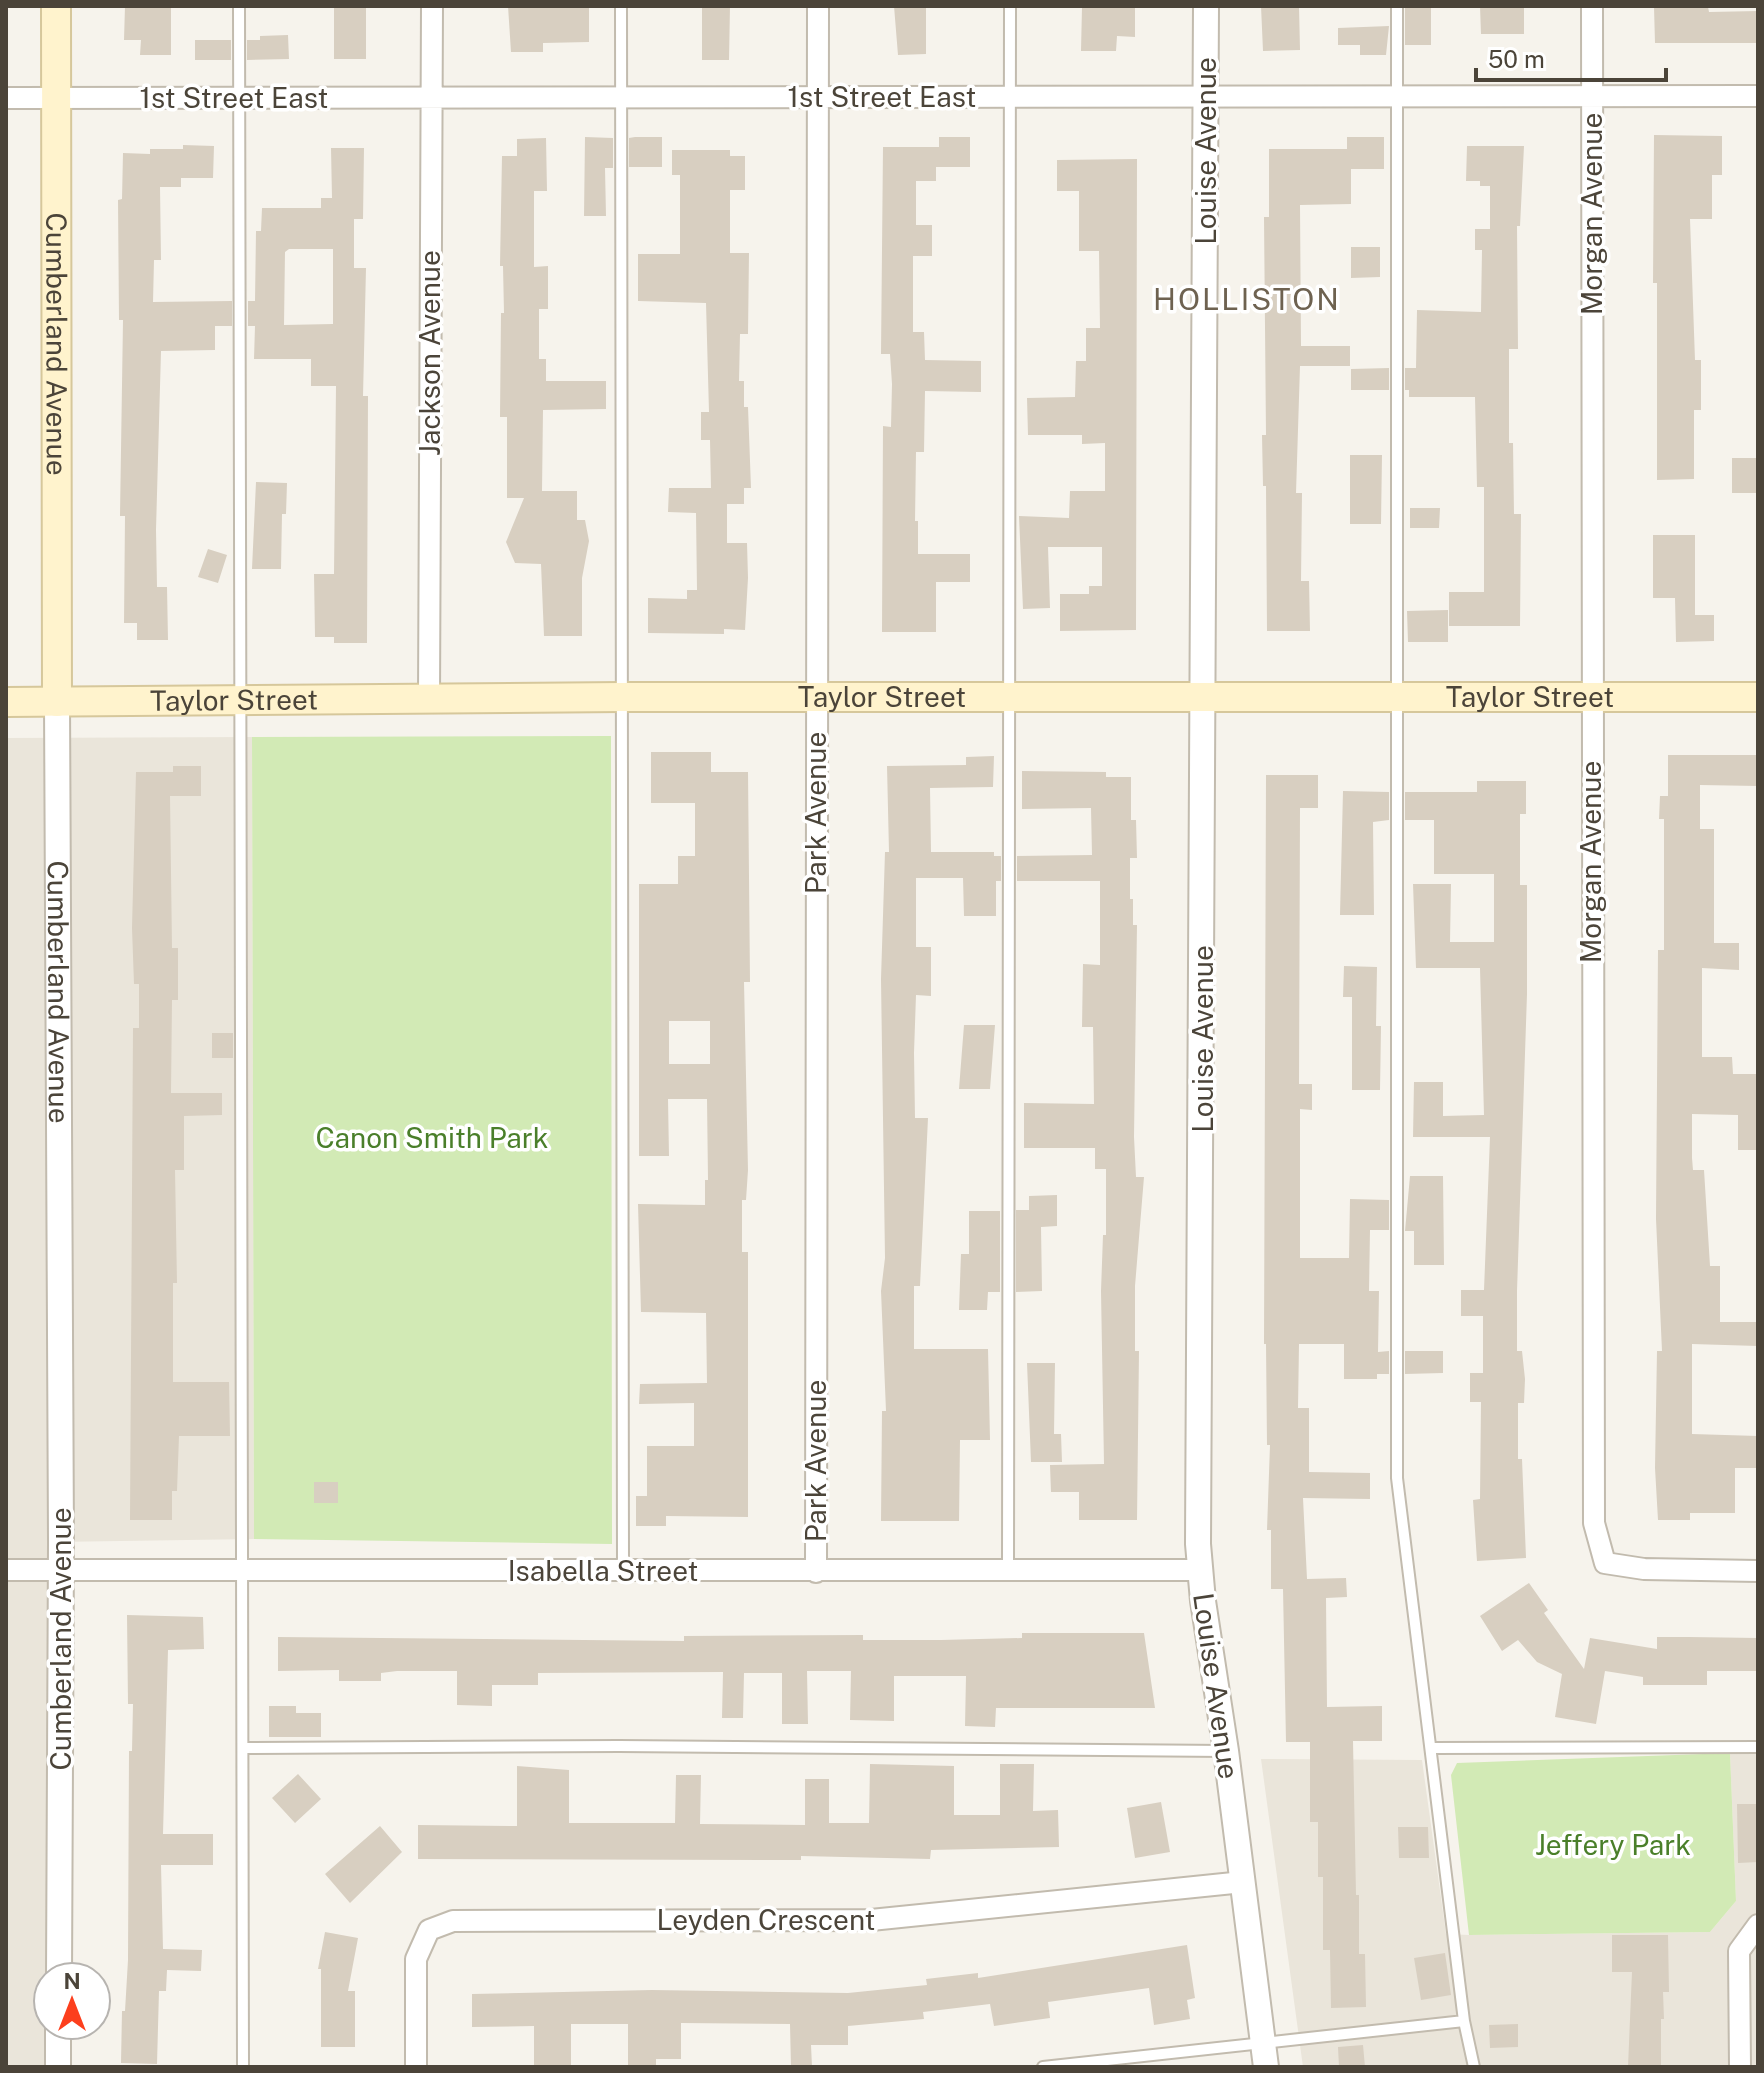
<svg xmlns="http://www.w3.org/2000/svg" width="1764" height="2073" viewBox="0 0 1764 2073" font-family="'Public Sans',sans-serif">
	<rect width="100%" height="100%" fill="#f6f3ec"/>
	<path fill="#eae5da" d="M252,737L254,1539L54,1542L48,2025L56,2067H6V738Z
		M1730,1753H1758V2067H1303L1261,1759L1422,1760L1446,1934L1469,1935L1710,1932L1736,1901Z"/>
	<path fill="#d2eab5" d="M611,736L612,1544L254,1539L252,737Z
		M1730,1753L1736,1901L1710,1932L1469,1935L1451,1775L1457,1763Z"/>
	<path fill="#d8cfc1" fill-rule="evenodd" d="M125,6H171V55H140L141,40H124Z
		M334,6H366V59H334Z
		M508,6H589V42L543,43V52H511Z
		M702,6H730L729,60H702Z
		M894,6H926V54L898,55Z
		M1261,6H1299L1300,50L1263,51Z
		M1405,6H1431V45H1405Z
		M1480,6H1524V34H1481Z
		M1082,7L1135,8V37L1117,36L1116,51H1081Z
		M1654,7H1708L1709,12L1758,11V43H1655Z
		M1389,26L1386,55H1360V45H1338V28Z
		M288,35L289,59L247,60V40H260V36Z
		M195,40H231V60H195Z
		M1654,135L1722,136V175H1712V219H1690L1695,360H1701V410H1694V479L1657,480V283H1653Z
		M585,137L613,138V168H605L606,216H584Z
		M635,137H662V167H629V138Z
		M939,137H970V167H936V181H916V225H932V256H913V332H924L925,360L981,361V392L925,391L924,452H916L915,521H918V554H970V582H936V632H882L883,426L891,427L892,384L890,354H881L883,147H939Z
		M1347,137H1384V169H1351V204L1300,205L1301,346H1350V366H1300L1296,493H1302L1301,581H1309L1310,631H1267L1266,486H1263L1262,435H1266L1264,217H1269V149H1347Z
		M546,138L547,191H534V267L548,266V309H539V359H546V381H606V409L543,410L542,491H577V520H585L589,541L582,578V636H544L541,564L515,563L506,542L524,498H507V417H500L501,313H504L503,266H500L502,156H517V139Z
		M183,145L214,146L213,178H181V187H160L161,260H154L153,302L232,301V326H215V350L161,351L156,530L157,587H167L168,640H137V623H124L125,516H120L123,320H119L118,200L122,199L123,153L150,154V149H183Z
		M1467,146H1524L1520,226H1517L1518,349H1509V443H1513L1514,514H1521L1520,626H1449V592H1484V487H1477L1475,397H1409V390H1405V368H1416L1417,310L1481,312L1482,250H1475V229H1490V186H1480V181H1466Z
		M331,148H364L363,219H354V268H366L363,396H368L367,643H334V637H315L314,574H334L336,386H311V359H254L255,326H248V301H255L256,231H261L262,208H321V198H332ZM289,249H333V324L284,325L285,252Z
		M672,150H730V156H745V190H730V253H749L748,334H740L739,381H744V407H748L751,488H744V504H727V543H747L748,578L745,630L724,629V634L648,633V598L687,599V590H697L696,513L668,512L669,488H711L710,440H701V412H709L706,303L638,301V254H680V175H672Z
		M1137,159L1136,630L1060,631V594H1089V586H1102V547H1048L1050,608L1023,609L1019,516L1069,518L1070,491H1105V443L1082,444V435H1028L1027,398L1075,397L1076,361H1086V328H1100L1099,251H1079V191H1057V160Z
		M1351,247H1380V277L1351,278Z
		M1389,368V390H1351V369Z
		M1350,455H1382L1381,524H1350Z
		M1732,458H1758V493H1732Z
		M256,482L287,483L286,514H282L281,569H252Z
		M1410,508H1440L1439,528H1410Z
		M1653,535H1695V615H1714V641L1676,642L1675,598H1653Z
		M208,549L227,555L218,583L198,577Z
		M1448,610V642H1408L1407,611Z
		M651,752H711V772H748L750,982H744L748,1170L746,1200H742V1252H748V1517L666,1516V1526H636V1496H647V1446H694V1403L639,1404L640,1384L707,1383L706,1313L641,1312L638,1204L705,1205V1180H708L707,1099H668L669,1156H639V884H678V856H695V803H651ZM669,1021H710V1064H669Z
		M1668,755H1758V786L1700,785V829H1714V943H1739V970L1702,968V1057H1732L1733,1074H1758V1150H1738V1115L1692,1114V1158L1693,1170H1704L1710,1266H1720V1322H1758V1346L1692,1344V1434L1758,1436V1468H1735V1513H1690V1520H1658L1655,1468L1657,1351H1662L1656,1219L1658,950H1664V819H1659L1660,796H1668Z
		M994,756L993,787L930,788L931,852H994V856H1001V881H996V916H964L963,878H916V947H931V996L916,995L914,1053L915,1118H928L920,1286H914V1349H988L990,1440H960L959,1521H881L882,1411H886L881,1291L885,1258L881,979L885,852H889L887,766L966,765V757Z
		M173,766H201V796H170L172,948H178V1000H172L171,1093H222V1115L184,1116V1170H175L177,1283H173V1382H229L230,1436H179L177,1491H172V1520H130L133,1028H139V984H134L132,928L136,772H173Z
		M1022,771L1106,772V777H1131V820H1136L1137,858H1130V899H1133V925H1137L1134,1137L1136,1177H1144L1135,1286V1351H1139L1137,1520H1079V1492H1051L1050,1465L1104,1464L1101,1291L1103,1235H1106V1169H1095V1148H1024V1103L1094,1104L1093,1027H1082L1083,964L1100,965V881H1017V856L1092,855L1091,808L1022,809Z
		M1266,775H1318V808H1300L1299,1084H1312V1110L1300,1109V1258H1349L1350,1199L1389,1200V1230H1370L1369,1291H1379L1378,1352L1389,1351V1374H1377V1379H1344V1344H1299L1298,1408H1309V1472L1370,1473V1499L1303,1498L1307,1579L1346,1578L1347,1597L1326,1598L1327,1707L1382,1706V1741H1353L1356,1895H1359V1954H1365L1366,2007L1331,2008L1330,1950H1323V1877H1318V1822H1310V1742H1286L1283,1589H1271V1530H1267L1270,1445H1267L1266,1344H1264Z
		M1477,781H1526V814H1520V885H1527V994L1517,1291V1351H1522L1525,1379L1524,1403H1518V1459H1522L1526,1558L1477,1561L1473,1500L1480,1499L1481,1402H1470V1373H1483V1316H1461V1290H1484L1490,1137H1413L1414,1082H1443V1116L1484,1115L1480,968H1416L1413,884H1451L1450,942H1494V874H1434V820H1405V792H1477Z
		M1343,791L1389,792V820L1373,822L1374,915H1340Z
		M1344,966L1377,967L1376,1026H1381L1380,1090H1352V997H1343Z
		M964,1025H995L990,1089H959Z
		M212,1033H233V1058H212Z
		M1410,1176H1443L1444,1265H1414V1231H1405Z
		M1057,1195V1226L1041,1227L1042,1291L1016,1292V1210H1029V1196Z
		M969,1211H1000V1292H988L987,1310H959L961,1254H969Z
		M1405,1351H1443V1373L1405,1374Z
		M1027,1363H1055L1054,1434H1061L1062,1462H1031Z
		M314,1482H338V1503H314Z
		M1529,1583L1548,1610L1544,1613L1584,1669L1590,1638L1657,1649V1637H1689L1758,1638V1671H1707V1685H1643V1677L1605,1671L1596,1724L1555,1717L1562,1674L1537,1662L1518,1640L1502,1651L1480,1616Z
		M127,1615L203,1617L204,1649L168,1650L163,1834H213V1865H161L163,1949L202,1950L201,1971L167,1970L166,1991H159L157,2064L121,2063L122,2011H125L128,1960L129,1751H132L133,1704H128Z
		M1022,1633H1144L1155,1708H996L995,1727L965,1726L966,1676H894V1721L850,1720L851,1671H807L808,1724H782V1673H744L743,1718H722L723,1672L538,1673V1685H492V1706L457,1705V1671H397L381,1673V1681H339V1670L278,1671V1637L684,1641V1636L863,1635V1640H941L1022,1638Z
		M269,1706H296V1713H321V1737H269Z
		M870,1764L954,1766V1815H1000V1764H1034L1033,1811L1058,1810L1059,1847L931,1850L930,1859L801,1856V1860L418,1859V1825L517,1826V1766L569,1770V1823H675L676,1775H701L700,1824L805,1825V1779H829V1823H869Z
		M298,1774L321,1799L295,1823L272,1798Z
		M1161,1802L1170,1852L1135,1858L1127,1808Z
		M1737,1804H1758V1862L1738,1863Z
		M380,1826L402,1852L350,1903L325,1874Z
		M1398,1827H1428L1429,1858H1399Z
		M325,1932L358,1938L348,1991H355V2047H321V1969H318Z
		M1612,1935H1668L1669,1992H1663L1664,2019H1661V2067H1628L1632,1972H1612Z
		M1187,1945L1195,1998L1187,2000L1190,2019L1154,2025L1149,1988L1048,2002L1050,2018L994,2026L990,2004L923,2012L924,2019L848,2026V2045H811L812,2067H791L790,2024L681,2023V2059H656V2067H628V2024H571V2067H534V2026L472,2027V1994L652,1990L848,1993L927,1985L926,1979L978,1973V1978Z
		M1445,1953L1451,1995L1421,2000L1414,1958Z
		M1518,2024V2047L1490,2048L1489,2025Z
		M1363,2045L1365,2067H1339L1338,2047Z"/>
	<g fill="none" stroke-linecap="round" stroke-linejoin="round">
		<g stroke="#c2bbae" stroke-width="14">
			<path id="service" d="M239,6L243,2067
				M621,6L623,1572
				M1397,6V1478L1464,2021L1474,2067
				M1008,1570L1010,6
				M245,1748L619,1746L1226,1751
				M1433,1748L1758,1747
				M1043,2067L1464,2021"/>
		</g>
		<g stroke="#c2bbae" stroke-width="24">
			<path id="minor" d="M1592,6L1594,1523L1605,1563L1644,1569L1758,1571
				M6,98L1758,96
				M429,699L432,6
				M6,1570H1200
				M816,1572L818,6
				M416,2067V1959L429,1930L453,1921L871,1920L1243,1882
				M1740,2067L1739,1951L1758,1925"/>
		</g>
		<g stroke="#c2bbae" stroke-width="28">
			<g id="tertiary">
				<path d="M1206,6L1198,1544L1203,1601L1226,1751L1266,2067"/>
				<path id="s1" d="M57,702L61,1543L59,1977"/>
				<path d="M58,2067V2025"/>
			</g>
		</g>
		<g stroke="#d6c79b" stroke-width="32">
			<g id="secondary">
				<path id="s2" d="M56,6L57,702"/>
				<path id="s3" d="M6,702L622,697H1758"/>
			</g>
		</g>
		<use href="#service" stroke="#fff" stroke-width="10"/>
		<use href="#minor" stroke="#fff" stroke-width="20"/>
		<use href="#tertiary" stroke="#fff" stroke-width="24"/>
		<use href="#secondary" stroke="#fff3cd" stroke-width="28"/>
	</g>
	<g text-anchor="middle" stroke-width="7" stroke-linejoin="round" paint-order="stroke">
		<g font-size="28" fill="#4b4439" stroke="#fff">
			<text x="882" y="107">1st Street East</text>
			<text x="234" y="108">1st Street East</text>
			<text transform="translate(1206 151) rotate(-90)" y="10">Louise Avenue</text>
			<text transform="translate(1592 214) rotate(-90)" y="10">Morgan Avenue</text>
			<text dy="10" stroke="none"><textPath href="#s2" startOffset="338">Cumberland Avenue</textPath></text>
			<text transform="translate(430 353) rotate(-90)" y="10">Jackson Avenue</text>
			<text dy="10" stroke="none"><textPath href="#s3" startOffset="876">Taylor Street</textPath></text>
			<text dy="10" stroke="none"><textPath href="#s3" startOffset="1524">Taylor Street</textPath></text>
			<text dy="10" stroke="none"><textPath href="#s3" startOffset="228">Taylor Street</textPath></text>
			<text transform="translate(816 813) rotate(-90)" y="10">Park Avenue</text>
			<text transform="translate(1591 862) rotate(-90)" y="10">Morgan Avenue</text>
			<text dy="10" stroke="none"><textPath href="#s1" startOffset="290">Cumberland Avenue</textPath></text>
			<text transform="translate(1203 1039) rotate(-90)" y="10">Louise Avenue</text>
			<text transform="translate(816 1461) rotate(-90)" y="10">Park Avenue</text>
			<text x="603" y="1581">Isabella Street</text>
			<text transform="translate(61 1639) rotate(-90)" y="10">Cumberland Avenue</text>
			<text transform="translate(1216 1686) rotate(82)" y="10">Louise Avenue</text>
			<text x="766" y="1930">Leyden Crescent</text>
		</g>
		<g font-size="28" fill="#4a7f2a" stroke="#fff">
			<text x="432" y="1148">Canon Smith Park</text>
			<text x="1613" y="1855">Jeffery Park</text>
		</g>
		<g font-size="30" letter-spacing="2" fill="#6e6250" stroke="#fff">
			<text x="1247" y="310">HOLLISTON</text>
		</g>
	</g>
	<rect width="1764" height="2073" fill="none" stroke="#4b4439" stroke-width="16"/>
	<g transform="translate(72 2001)"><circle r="38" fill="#ffffff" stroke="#b7b4b0" stroke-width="2"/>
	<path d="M0-6L14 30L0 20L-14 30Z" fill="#fc3f1d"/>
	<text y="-12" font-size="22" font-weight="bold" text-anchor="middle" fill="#4b4439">N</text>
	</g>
	<path d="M1476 68v12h190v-12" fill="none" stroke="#4b4439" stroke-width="4"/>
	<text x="1488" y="68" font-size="24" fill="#4b4439" stroke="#ffffff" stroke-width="6" paint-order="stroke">50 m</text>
</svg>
